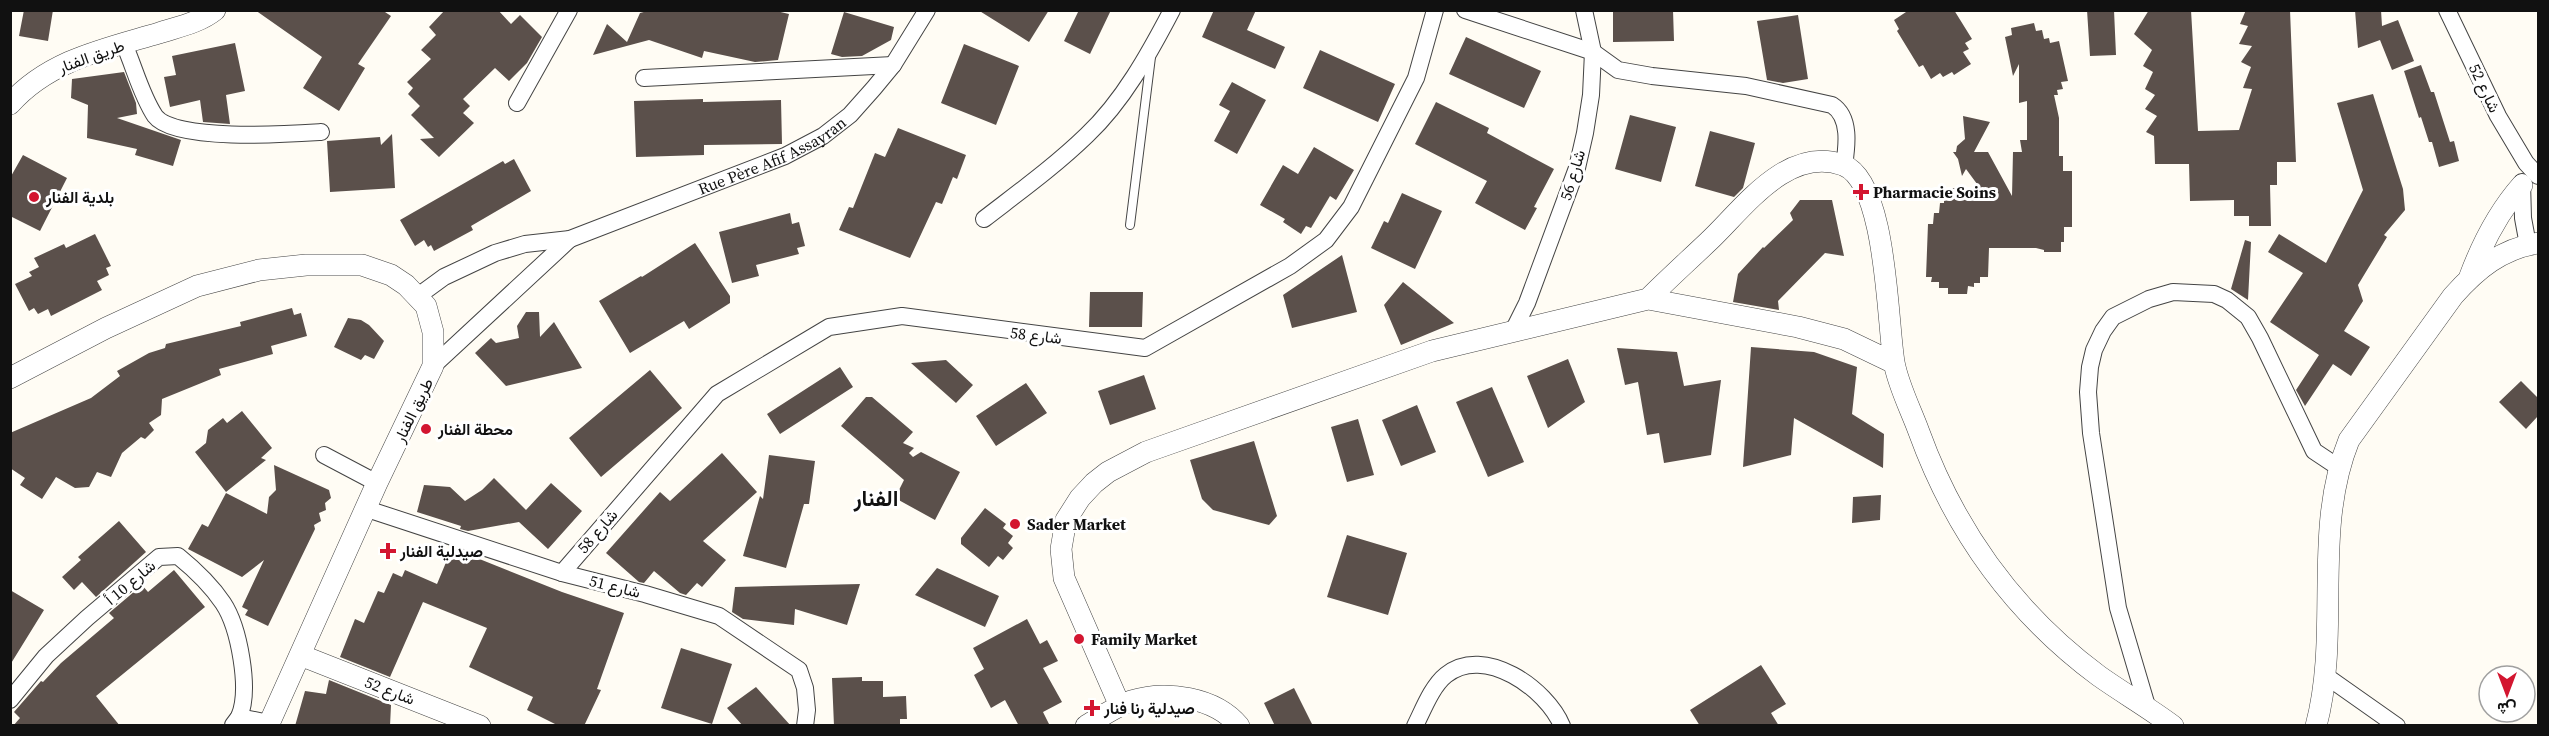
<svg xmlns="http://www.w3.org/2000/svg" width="2549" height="736" viewBox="0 0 2549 736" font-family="'Source Serif 4',Vazirmatn,serif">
	<rect width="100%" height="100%" fill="#fffcf4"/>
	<path fill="#5b504b" d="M24,10H53L48,41L19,36Z
		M255,10H382L391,16L358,64L365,68L339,111L303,88L322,57Z
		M445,10H498L511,24L520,15L542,37L527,63L509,81L495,68L463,99L470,106L463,113L474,123L439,157L420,139L434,138L411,115L420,106L408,94L413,88L407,82L431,59L421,50L436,35L429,27Z
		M651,10H772L789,14L778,60L755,62L704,51L702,58L649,40L593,55L607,24L627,42L640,13Z
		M978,10H1049L1029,42Z
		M1079,10H1111L1090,54L1064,41Z
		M1214,10H1256L1247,30L1285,47L1275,69L1202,37Z
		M1613,10H1673L1674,41L1613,42Z
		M1909,10H1954L1972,39L1965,43L1969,49L1963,52L1971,64L1954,75L1952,72L1943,77L1940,73L1931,79L1923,65L1919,67L1897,31L1899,29L1894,20Z
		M2087,10H2114L2116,55L2090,56Z
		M2149,10H2191L2198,131L2239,130L2252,89L2243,88L2251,67L2241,62L2252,46L2239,44L2248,26L2240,24L2246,10H2290L2296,162H2277V185H2270L2271,226H2249V216H2234V200L2190,201L2189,164H2155L2154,136L2146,132L2157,116L2145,109L2155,95L2145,89L2153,72L2143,66L2152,50L2134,34Z
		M2355,10H2381L2382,26L2398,20L2414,61L2392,70L2380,40L2358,48Z
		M844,12L894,27L891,40L862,56L842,57L831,54Z
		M1798,15L1808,79L1783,83L1767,80L1757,21Z
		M2034,23L2036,31L2042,30L2044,39L2049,38L2050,43L2059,41L2068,81L2061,82L2063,89L2057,90L2058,95H2054L2059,118V156H2063V171H2072V227H2064V242H2061V252H2044V250L2036,248H1989L1988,277H1980V283H1974V287L1968,286L1967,294H1948V288H1939V282H1931L1932,277H1926L1928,224H1933L1934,213H1939L1940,203H1944V195H1952V188H1980L1966,169L1962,176L1958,159L1953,152H1956L1957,146L1965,139L1963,116L1990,122L1974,152H1988L2012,196L2013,152H2022L2020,140H2027V101L2019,103V64L2013,76L2005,37L2012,35L2011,28Z
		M1466,37L1541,71L1524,108L1449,74Z
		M235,43L245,91L226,95L230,124L203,122L200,100L170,107L164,77L176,75L172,56Z
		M964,44L1019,66L996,125L941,103Z
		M1320,50L1395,84L1378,122L1303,88Z
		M2421,65L2431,92H2434L2450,142L2454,141L2459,161L2439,167L2432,142H2429L2421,117L2419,118L2404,71Z
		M124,72L136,103L137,114L117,118L181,140L173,166L135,155L137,149L87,138L88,105L71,98L72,79Z
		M1232,82L1266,100L1237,154L1214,141L1230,111L1219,105Z
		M2373,94L2403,189L2405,210L2384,235L2387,237L2358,285L2363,301L2344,331L2370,347L2351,376L2333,364L2305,406L2296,390L2319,355L2270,322L2303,273L2268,252L2279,234L2326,263L2363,190L2337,103Z
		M703,99V102L781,100L782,144L704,145V155L636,157L634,101Z
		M1436,102L1489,128L1487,133L1554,169L1534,207L1537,208L1525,230L1475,203L1487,181L1415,144Z
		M1630,115L1676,127L1661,182L1615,169Z
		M898,128L966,155L957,179L953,177L942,204L936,202L910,258L839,230L849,207L853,208L875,153L885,157Z
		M1710,131L1755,143L1743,188L1734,197L1695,186Z
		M392,134L395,188L330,192L327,141L380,137L381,145Z
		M1314,147L1354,170L1336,200L1330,196L1311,228L1306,226L1301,234L1283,222L1285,219L1260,205L1283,165L1298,174Z
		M23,155L67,178L40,231L10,216V178Z
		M514,159L531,191L471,226L473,230L434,251L431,245L428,247L424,240L415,246L400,220L503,161L505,164Z
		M1402,193L1442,211L1415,269L1371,248L1384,221L1388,223Z
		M1800,200H1832L1844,256L1825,253L1778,301L1779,310L1733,302L1738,274L1763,247L1764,248L1793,220L1790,213Z
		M790,213L792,224L799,222L805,246L797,248L799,254L756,265L759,276L732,283L719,232Z
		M95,234L111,266L106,268L109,275L97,281L102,290L51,316L48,309L38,314L34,308L29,311L15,284L32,276L29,272L39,267L34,258L64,244L66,248Z
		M2245,240L2251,242L2248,300L2231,289Z
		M695,243L730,296V303L689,329L684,321L630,353L599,301L641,276L642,277Z
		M1342,255L1357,312L1292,328L1283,295Z
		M1403,282L1454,323L1401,345L1384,305Z
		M1090,292H1143L1142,327H1089Z
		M292,308L294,315L301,313L307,336L271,346L273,354L219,369L221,375L162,399L161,415L149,423L154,430L145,439L141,437L122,453L111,477L97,472L89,487L75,488L56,477L42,499L20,485L25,478L10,468V433L91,398L120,376L117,371L149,353L165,348L166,344L241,326L240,322Z
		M526,312H539L540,337L554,322L582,368L506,386L475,353L491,338L496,343L519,338L517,326Z
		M348,318L361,320L369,325L384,341L374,359L365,355L361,360L334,347Z
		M1751,347L1814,352L1857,367L1852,414L1884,434L1883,468L1794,418L1791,455L1743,467Z
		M1617,348L1677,352L1684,386L1721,380L1711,455L1664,463L1659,433L1647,435L1638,382L1625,385Z
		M1568,359L1585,402L1548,428L1527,376Z
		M946,360L973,385L956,403L911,363Z
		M840,367L853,387L780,434L767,414Z
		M650,370L682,408L601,477L569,438Z
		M1144,375L1156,409L1110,425L1098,391Z
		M2521,381L2538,398V416L2526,429L2499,402Z
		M1026,383L1047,413L996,446L976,416Z
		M1492,387L1524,462L1488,477L1456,402Z
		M866,397H872L913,432L903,443L914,448L909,453L913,457L921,452L960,472L935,520L895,498L904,480L841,426Z
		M1417,405L1436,452L1401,466L1382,420Z
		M242,411L272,448L261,458L266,460L226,492L195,452L206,443L208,430L223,418L227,423Z
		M1358,419L1374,475L1347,482L1331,427Z
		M1254,441L1277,516L1269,525L1213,510L1202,499L1190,460Z
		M722,453L757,492L703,541L726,560L702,587L697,583L686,595L680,593L654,571L644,583L639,582L606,553L660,492L670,501Z
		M769,455L815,461L809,504H804L786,568L743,556L760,496L763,499Z
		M274,465L329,490L331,498L325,503L326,510L319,513L321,521L314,525L315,529L268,626L245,615L248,610L242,607L264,560L242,577L188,549L202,524L208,527L226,493L267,514L269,497L276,490Z
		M494,478L526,510L551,483L582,511L548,549L519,522L468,531L460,529L461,526L417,512L424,485L450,487L465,501L482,490Z
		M1881,495L1880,520L1852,523L1853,497Z
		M985,508L1006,524L1003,528L1013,536L1008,543L1013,548L1003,560L998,556L989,567L961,544V538Z
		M119,521L146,552L96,597L82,582L74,590L62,577L81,560L78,557Z
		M1347,535L1407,553L1388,615L1327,597Z
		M452,548L562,592L624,613L597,689L601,690L584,726H559L527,710L533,697L469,667L487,628L423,602L390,677L340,657L355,619L364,623L378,591L384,593L393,573L402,577L405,570L437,584Z
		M937,568L999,596L985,627L915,595Z
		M174,570L205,607L96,696L120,726H13L20,718L14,712L41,681L43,682L61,663L114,618L109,613L142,585L148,592Z
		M860,584L847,625L795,609L794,625L743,619L732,612L735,587Z
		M10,590L44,610L10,665Z
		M1027,619L1040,644L1047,640L1058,661L1043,668L1062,702L1043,712L1050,726H1019L1005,700L991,708L974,675L984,669L973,648Z
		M681,648L732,664L712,724L661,708Z
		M1761,665L1786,704L1771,713L1779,726H1700L1690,710Z
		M862,677V681H883V697L906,696L907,719H900V726H834L832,678Z
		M329,680L391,705L390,726H295L305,691L326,694Z
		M756,687L791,726H743L727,708Z
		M1294,688L1313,726H1275L1264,703Z"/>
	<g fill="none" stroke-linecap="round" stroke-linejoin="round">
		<g stroke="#444" stroke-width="10">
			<path id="service" d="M1130,225L1151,57"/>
		</g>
		<g stroke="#444" stroke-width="18">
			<g id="minor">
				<path d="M1465,10L1593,52L1618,70L1652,76L1746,86L1832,105C1851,117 1847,146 1844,166"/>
				<path d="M2447,10L2498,116L2526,163L2538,176"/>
				<path d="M124,44C134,66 141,95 155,116C174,142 290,134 321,132"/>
				<path d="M644,78L893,65"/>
				<path d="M517,103L569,10"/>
				<path d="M2522,182L2523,218L2528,245"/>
				<path d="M984,219C1019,192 1055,166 1087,135C1123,101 1149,54 1172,10"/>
				<path id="s1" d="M418,296L444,277L495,253L525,244L570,239L785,156L823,136L850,115L874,88L893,65L927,10"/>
				<path d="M1513,331L1527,303L1577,168L1585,133L1591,95L1593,52L1584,10"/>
				<path d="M433,366L570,239"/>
				<path d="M324,455L377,483"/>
				<path d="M367,509L562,573L645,594L719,616L799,670L805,688L807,710L805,726"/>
				<path d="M562,573L717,394L829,327L902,316L1145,348L1290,266L1326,240L1351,207L1416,78L1435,10"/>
				<path d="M2326,676L2397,726"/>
				<path d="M10,700L46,656L87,618L159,557L178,556C194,569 211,585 223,603C239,627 251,690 239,717"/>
				<path d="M2147,706L2118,608L2091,433L2088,392L2090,367L2094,350L2103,331L2113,317L2149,299L2173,292L2214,294L2227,300L2248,317L2260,338L2314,451L2338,467"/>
				<path d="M233,725L239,717L269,723"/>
				<path d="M1415,726C1423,710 1432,686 1446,675C1484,644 1547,689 1562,726"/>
			</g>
		</g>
		<g stroke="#444" stroke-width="22">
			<path id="tertiary" d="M10,104C49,60 105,49 159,33C177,27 199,23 215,10
				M2470,276C2482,244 2499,211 2522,185
				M1648,299C1668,279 1688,261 1709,241C1743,209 1787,145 1843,165C1887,182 1887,320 1894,362C1898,385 1911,410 1919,432C1955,531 2014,613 2099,676C2123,693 2149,708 2173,726
				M10,378L106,328L197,286L259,270L306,265H362L391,275L406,285L426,306L433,332V366L377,483L268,726
				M300,655L480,726
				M1120,706L1064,578L1061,549L1066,520L1080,498L1094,483L1108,472L1146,452L1432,351L1648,299L1798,327L1844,339L1894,363
				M1086,726C1100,717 1115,707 1131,701C1166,690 1215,697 1239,726
				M2316,726C2341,632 2312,531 2349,440L2453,296C2477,269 2501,249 2538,243"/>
		</g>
		<use href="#service" stroke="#fff" stroke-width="8"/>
		<use href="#minor" stroke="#fff" stroke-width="16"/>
		<use href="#tertiary" stroke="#fff" stroke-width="21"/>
	</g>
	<g fill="#d31630" stroke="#fff" stroke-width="2">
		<path d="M1858 183h6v6h6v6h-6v6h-6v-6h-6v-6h6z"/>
		<circle cx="34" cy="197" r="6"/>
		<circle cx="426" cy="429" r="6"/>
		<circle cx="1015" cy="524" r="6"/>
		<path d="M385 542h6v6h6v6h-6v6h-6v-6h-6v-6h6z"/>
		<circle cx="1079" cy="639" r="6"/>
		<path d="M1089 699h6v6h6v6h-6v6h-6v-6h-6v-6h6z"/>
	</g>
	<g text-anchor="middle" stroke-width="6" stroke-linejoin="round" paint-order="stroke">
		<g font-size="16" fill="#111" stroke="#fff">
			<text transform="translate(91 56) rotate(-20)" y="6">طريق الفنار</text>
			<text transform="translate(2485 88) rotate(65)" y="6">شارع 52</text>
			<text dy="6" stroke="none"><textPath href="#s1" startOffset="384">Rue Père Afif Assayran</textPath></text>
			<text transform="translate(1572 175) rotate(-73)" y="6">شارع 56</text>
			<text transform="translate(1036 335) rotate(7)" y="6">شارع 58</text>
			<text transform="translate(413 410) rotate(-64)" y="6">طريق الفنار</text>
			<text transform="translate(597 531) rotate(-49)" y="6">شارع 58</text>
			<text transform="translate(130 582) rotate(-40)" y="6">شارع 10 أ</text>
			<text transform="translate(615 586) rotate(14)" y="6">شارع 51</text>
			<text transform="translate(390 690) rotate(21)" y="6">شارع 52</text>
		</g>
		<g font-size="16" font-weight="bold" fill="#111" stroke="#fff" text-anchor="start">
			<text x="1873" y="198">Pharmacie Soins</text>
			<text x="46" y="203">بلدية الفنار</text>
			<text x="438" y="435">محطة الفنار</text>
			<text x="1027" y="530">Sader Market</text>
			<text x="400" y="557">صيدلية الفنار</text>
			<text x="1091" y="645">Family Market</text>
			<text x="1104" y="714">صيدلية رنا فنار</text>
		</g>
		<g font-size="22" font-weight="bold" fill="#111" stroke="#fff">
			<text x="876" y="506">الفنار</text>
		</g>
	</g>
	<rect width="2549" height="736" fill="none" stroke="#111111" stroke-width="24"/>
	<g transform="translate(2507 694) rotate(180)"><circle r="28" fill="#ffffff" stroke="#a0a0a0" stroke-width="1.5"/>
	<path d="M0-4.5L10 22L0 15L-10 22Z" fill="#d31630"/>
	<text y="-9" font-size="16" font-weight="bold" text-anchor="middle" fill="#111111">ش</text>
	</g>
</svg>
